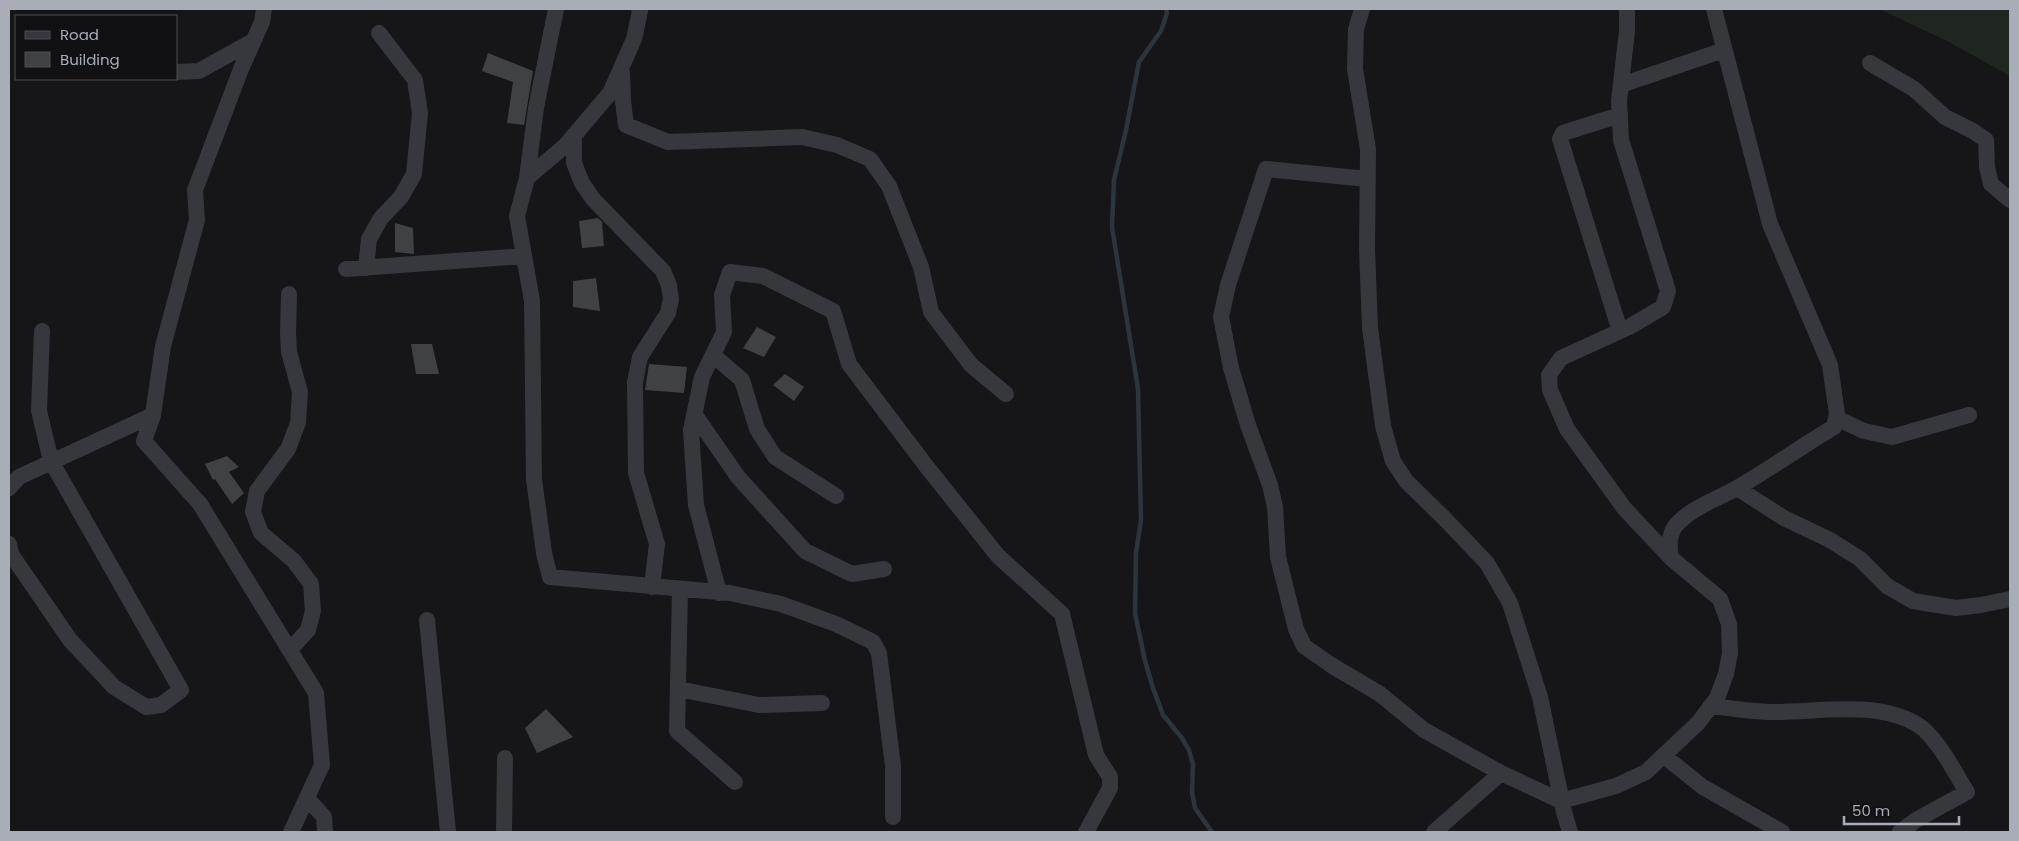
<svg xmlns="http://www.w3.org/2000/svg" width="2019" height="841" viewBox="0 0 2019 841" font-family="Poppins,sans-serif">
	<rect width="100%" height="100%" fill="#161618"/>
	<path fill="#1e261f" d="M1879,9H2010V76L1947,41Z"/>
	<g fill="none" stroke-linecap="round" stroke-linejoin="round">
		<path stroke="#2c353c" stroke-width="4.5" d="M1166,9L1167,13L1161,31L1139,62L1126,130L1114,180L1112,227L1138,389L1141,520L1136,553L1135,613L1145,661L1153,688L1163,715L1182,738L1189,750L1193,764L1192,792L1195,808L1212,832"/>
	</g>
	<path fill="#404145" d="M488,53L533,71L524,125L507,123L513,82L482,71Z
		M598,218L602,222L604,246L582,248L579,221Z
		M395,223L413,228L414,254L395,252Z
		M596,278L600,311L573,307V281Z
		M757,327L776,337L764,357L743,348Z
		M411,344H432L439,374H416Z
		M649,364L687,367L684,393L645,390Z
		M785,374L804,387L794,401L773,385Z
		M227,456L239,467L229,472L244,493L232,504L215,479L213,480L205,464Z
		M546,709L573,737L537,753L525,728Z"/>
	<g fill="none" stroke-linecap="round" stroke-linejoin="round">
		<path stroke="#37383d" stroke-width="16" d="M264,9L262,22L241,69L195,190L197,220L163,346L153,415L144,441L200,504L316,693L322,765L291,832
			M639,9L640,11L634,39L610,93L566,145L527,178L517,216L532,301L534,479L544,553L550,577L730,593L781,604L836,624L873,642L879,653L893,766V817
			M1362,9L1356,29L1355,69L1368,149L1367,249L1370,328L1383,426L1393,461L1406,481L1444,518L1487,563L1510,603L1540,697L1564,812L1570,832
			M1627,9V31L1619,101L1621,140L1668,291L1663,307L1629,327L1561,358L1549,375L1550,390L1567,429L1624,508L1671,558
			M1870,63L1914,89L1945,117L1973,131L1986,140L1987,167L1991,184L2010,200
			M176,72L199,71L253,41
			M622,72L623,101L626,125L668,142L802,137L837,145L870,159L889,186L921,267L931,312L971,365L1006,394
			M1621,85L1724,50
			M1620,115L1563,133L1560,139L1620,331
			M574,135V163L582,183L593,199L663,271L669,285L671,299L668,313L640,357L635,382L636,473L657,544L652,587
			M527,178L536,108L556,9
			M1368,179L1266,169L1228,285L1221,317L1231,368L1248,425L1270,485L1275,507L1278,557L1296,629L1304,646L1331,665L1380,694L1424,730L1501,773L1561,801L1616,786L1646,772L1698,723L1717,698L1726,674L1730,653L1729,624L1720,599L1671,558C1669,545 1668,532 1679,522C1694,507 1717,499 1735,489C1769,470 1800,447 1834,427L1837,414L1830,365L1770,224L1714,9
			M366,268L369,239L381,218L401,197L414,174L420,113L415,80L379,33
			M346,269L524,256
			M289,294L288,333L289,352L300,392L298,423L288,449L257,491L253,512L261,533L294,561L311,584L313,611L308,630L290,650
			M713,355L742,380L757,429L775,457L836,496
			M695,415L738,477L805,551L852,574L884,569
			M1836,418L1864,431L1892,437L1969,415
			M9,488L19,477L153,415
			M1737,488L1784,518L1830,540L1860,559L1887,586L1913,601L1956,608L1981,605L2010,599
			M9,544L11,554L70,640L114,687L146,707L161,705L181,690L51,461L39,411L42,331
			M680,589L677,731L735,782
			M719,593L696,505L691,430L702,377L724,332L722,295L730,272L763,276L833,311L849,364L927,467L998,556L1062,614L1096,755L1110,777V788L1086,832
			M427,620L448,832
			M678,689L759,705L822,703
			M1711,706C1730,708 1749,711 1768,712C1814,713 1876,699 1918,725C1937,737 1955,773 1967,792L1916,820L1900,832
			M1664,756L1703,787L1782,832
			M307,798L324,817L325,832
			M504,832L505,758
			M1434,832L1501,773"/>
	</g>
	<rect width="2019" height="841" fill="none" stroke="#a8adb8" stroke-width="20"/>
	<rect x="15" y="15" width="162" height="65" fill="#111113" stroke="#4d4f55"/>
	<rect x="25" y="31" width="25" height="8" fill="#37383d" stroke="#4d4f55"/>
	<text x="60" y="40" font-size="15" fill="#a8adb8">Road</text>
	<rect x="25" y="52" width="25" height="15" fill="#404145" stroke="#4d4f55"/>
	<text x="60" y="65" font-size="15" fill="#a8adb8">Building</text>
	<path d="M1844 816v8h115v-8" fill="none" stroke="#a8adb8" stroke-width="2.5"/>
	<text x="1852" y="816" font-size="15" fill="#a8adb8" stroke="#111113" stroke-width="4" paint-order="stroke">50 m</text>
</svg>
